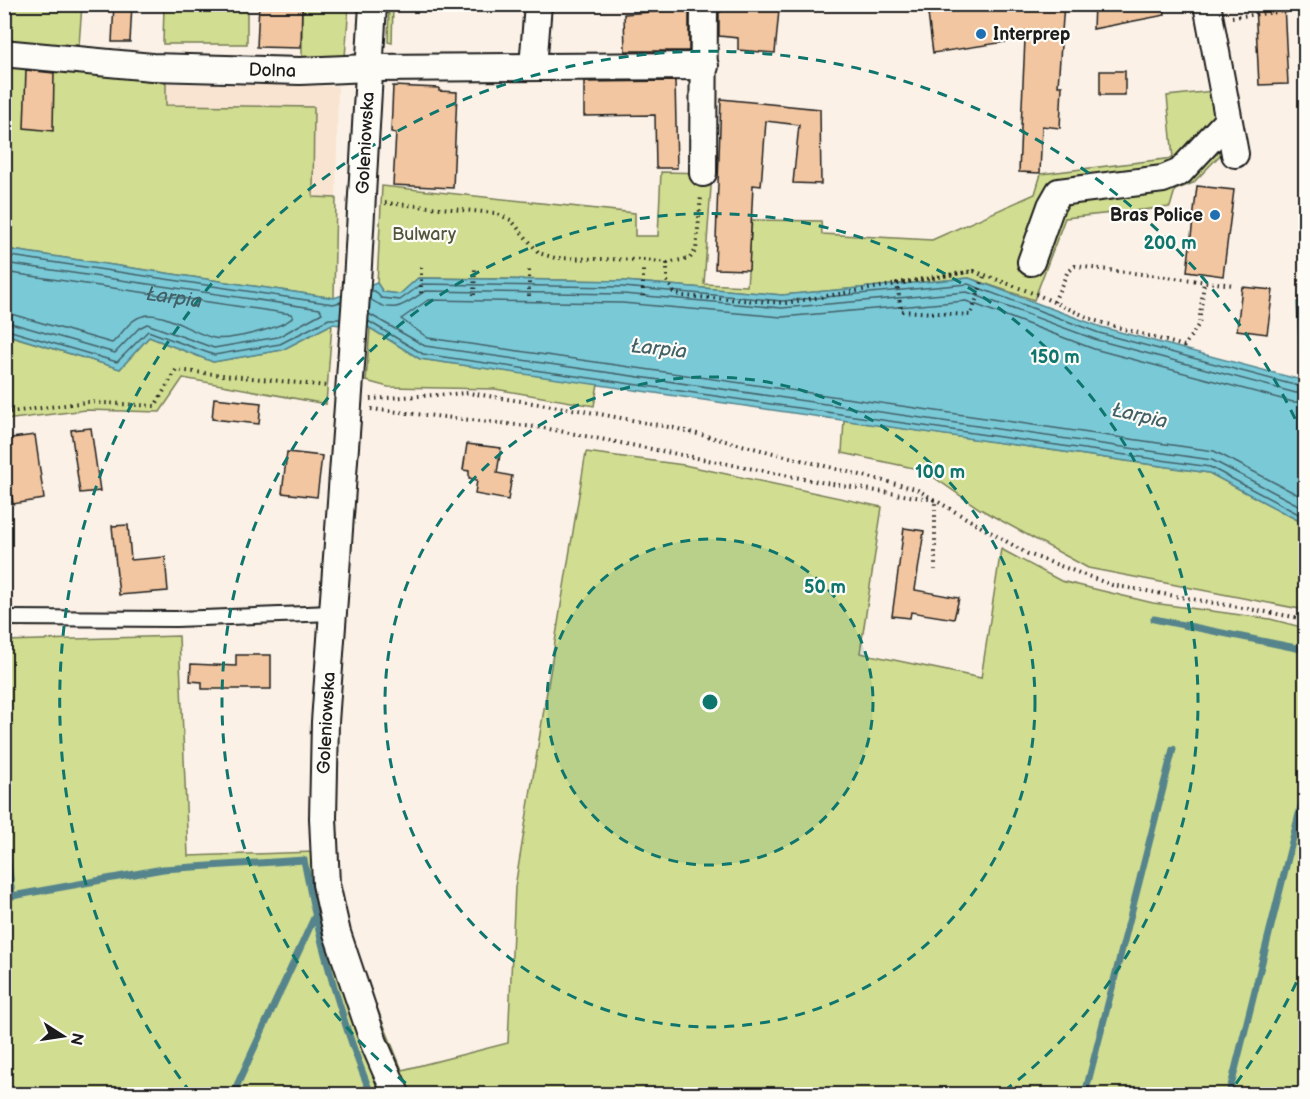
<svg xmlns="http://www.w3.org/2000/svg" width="1310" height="1099" viewBox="0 0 1310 1099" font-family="'Balsamiq Sans',sans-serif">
	<rect width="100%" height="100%" fill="#fbf1e6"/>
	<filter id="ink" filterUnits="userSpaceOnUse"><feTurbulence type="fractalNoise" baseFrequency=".0167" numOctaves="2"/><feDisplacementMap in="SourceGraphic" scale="12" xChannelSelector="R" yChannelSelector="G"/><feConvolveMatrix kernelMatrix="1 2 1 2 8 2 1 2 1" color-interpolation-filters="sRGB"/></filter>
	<g filter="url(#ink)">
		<path fill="#f8e4d1" d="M166,83L338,86L336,198L313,197L166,105Z"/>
		<path fill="#d1dd90" stroke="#767c56" stroke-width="1.5" d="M4,5H82L79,45L5,43Z
			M164,5H247V44H163Z
			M302,5H349L345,57L302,62Z
			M389,5H393L392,43L388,42Z
			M5,66L54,68L166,83V105L314,107L313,197L336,198L334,298L5,249Z
			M1213,91L1222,153L1193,183L1175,190L1170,207L1065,218L1034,300L969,278L782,295L624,281L431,278H418L400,294L383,292L377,283L382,186L635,213V236H658L661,172L712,173L704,284L747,286L752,220L821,221L822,234L932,240L1035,194L1041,174L1173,158L1167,96Z
			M332,324L326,404L183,378L160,412L86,410L5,420L4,334L120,369L149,337L213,362L282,350Z
			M370,328L420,359L598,384L594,406L495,389L388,387L366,381Z
			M844,420L1209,473L1305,524V610L1088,568L980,509L923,470L842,453Z
			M586,452L684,465L882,507L860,653L981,678L1001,549L1061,581L1153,603L1270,619L1305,628V1094H5V641L179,636L188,856L314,852L402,1070L508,1043L515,887Z"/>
		<path fill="#7ac9d7" stroke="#54848c" stroke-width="1.5" d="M5,249L334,298L377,283L383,292L400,294L418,278L624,281L782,295L969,278L1101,327L1301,380L1297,302H1305V524L1209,473L420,359L370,328L332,324L282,350L213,362L149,337L120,369L5,334Z"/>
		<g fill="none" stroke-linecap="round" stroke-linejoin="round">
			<g stroke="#426167" stroke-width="1.5">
				<path d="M4,255L333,304L341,302"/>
				<path d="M4,263L320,309L322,313L278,337L214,348L147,324L139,328L115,353L4,321"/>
				<path id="s1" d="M4,272L291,314L293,317C283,328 229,341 214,338C193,334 163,310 143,316C129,319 122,335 112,343L4,312"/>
				<path d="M371,291H375L381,298L400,300L422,284L623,287L782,301L968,284L1099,333L1298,386L1306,383"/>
				<path d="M370,299C394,316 405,304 425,291L623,294L782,308L967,292L1097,340L1296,393L1306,392"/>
				<path d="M369,314L425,346L1212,460L1306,509"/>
				<path d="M368,321L423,354L1210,467L1306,518"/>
				<path d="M4,329L117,362L148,331L214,355L280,344L329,319H340"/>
				<path d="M1306,402H1293L1094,349L966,301L782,317L622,303L428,300L401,319L428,338L1214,451L1306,499"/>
			</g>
			<path stroke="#54848c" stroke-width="7" d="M1154,619L1306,650
				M4,829L12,896L163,869L304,860C319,941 340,1018 371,1094
				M233,1094L314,918
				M1085,1094L1173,749
				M1229,1094L1306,786"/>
		</g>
		<path fill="#f1c6a0" stroke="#1c1c1c" stroke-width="1.5" d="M114,4H132L130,42H112Z
			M259,4H302L301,48L257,47Z
			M1001,4H1064L1058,86H1062L1060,128L1042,126L1040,173L1019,172L1025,39L933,53L928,14Z
			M1094,4H1164L1165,15L1093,29Z
			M1255,4H1284L1288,84L1259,85Z
			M727,6L779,10L775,53L738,50V38L719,36V13Z
			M689,9V51H625L624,14Z
			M26,70L54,73L53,131L24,128Z
			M1100,71H1125V95H1100Z
			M675,81L677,168H656L655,115L584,116V82Z
			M393,86L439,88V91L457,92L453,188L393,185L396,133L391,132Z
			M721,99L820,109L821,184L793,183L799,125L766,121L761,186L753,185L749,270L715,269Z
			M1197,186L1234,190L1223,276L1187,271Z
			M1242,287L1273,290L1267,334L1237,330Z
			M214,398L261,403L259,424L212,419Z
			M91,428L100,491L80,493L71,430Z
			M35,435L44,499L13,504L4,439Z
			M467,444L501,448L497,473L512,476L508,500L475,494L477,480L469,478V471L463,470Z
			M287,452L322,456L317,497L282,493Z
			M128,525L131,560L165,557L168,591L119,595L112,526Z
			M904,528L924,531L915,590L959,598L954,619L911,612L910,618L892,616Z
			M236,655H271V689H202V682L190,681L191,664L236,666Z"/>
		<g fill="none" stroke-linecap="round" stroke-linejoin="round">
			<g stroke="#1c1c1c" stroke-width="18">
				<path id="service" d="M4,618L176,619L332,613"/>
			</g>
			<g stroke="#1c1c1c" stroke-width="30">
				<g id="minor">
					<path d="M373,4L357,282L325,722L323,818L326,884L337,933L374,1043L396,1094"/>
					<path d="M1207,4L1235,154"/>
					<path id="s2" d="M13,54L152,67L300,71L369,68L705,66"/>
					<path d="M533,67L538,4"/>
					<path d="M703,173L704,4"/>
					<path d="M1031,262L1051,206L1059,192L1163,179L1180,172L1228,120"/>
				</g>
			</g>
			<path stroke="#1c1c1c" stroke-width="4" stroke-dasharray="1.5 4.5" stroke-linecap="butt" d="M1232,17L1306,9
				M385,203L495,213L511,220L539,253L555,258L646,260L667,263L690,258L696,250L701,196
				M667,263V281
				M974,271L1038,295L1096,321L1184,346L1199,324L1204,282
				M974,271L984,276L971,315L901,311L897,283Z
				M421,293V266
				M474,295L475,268
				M529,296V269
				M643,296V269
				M1054,302L1067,273L1075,266L1233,285
				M370,399L469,393L578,410L674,428L916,489L935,500V570
				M371,409L544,428L820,482L935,500L1028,554L1112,585L1306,619
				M4,413L87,402L155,406L176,370L327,386"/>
			<use href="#service" stroke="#fdfcf7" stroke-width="14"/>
			<use href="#minor" stroke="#fdfcf7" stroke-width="26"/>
			<path stroke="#1c1c1c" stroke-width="4" stroke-dasharray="1.5 4.5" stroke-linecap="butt" d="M667,281L674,293L682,296L785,303L974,271"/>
		</g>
	</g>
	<circle cx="710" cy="702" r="163" fill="#0f766e" fill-opacity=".12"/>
	<g fill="none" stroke="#0f766e" stroke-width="3" stroke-dasharray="10 8">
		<circle cx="710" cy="702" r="163"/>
		<circle cx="710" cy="702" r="325"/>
		<path d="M420 1094A488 488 0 1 1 1000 1094"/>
		<path d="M1304 966A650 650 0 0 1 1229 1093M191 1093A650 650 0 1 1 1304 438"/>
	</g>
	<g fill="#1f6fb2" stroke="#fdfcf7" stroke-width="2">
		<circle cx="981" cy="34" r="6"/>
		<circle cx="1215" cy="215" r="6"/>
	</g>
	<g text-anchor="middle" stroke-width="4.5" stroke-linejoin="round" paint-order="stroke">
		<g font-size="18" font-weight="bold" fill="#1c1c1c" stroke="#fdfcf7" text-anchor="start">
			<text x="993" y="40">Interprep</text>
			<text x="1203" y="221" text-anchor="end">Bras Police</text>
		</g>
		<g font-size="18" fill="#1c1c1c" stroke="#fdfcf7">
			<text dy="6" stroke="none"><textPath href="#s2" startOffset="260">Dolna</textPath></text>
			<text transform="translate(365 143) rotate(-87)" y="6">Goleniowska</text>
			<text transform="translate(326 723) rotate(-87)" y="6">Goleniowska</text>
		</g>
		<g font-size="18" fill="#52563f" stroke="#fdfcf7">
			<text x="424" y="240">Bulwary</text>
		</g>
		<g font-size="20" font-style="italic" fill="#426167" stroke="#fdfcf7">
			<text dy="7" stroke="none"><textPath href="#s1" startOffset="172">Łarpia</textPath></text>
			<text transform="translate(659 348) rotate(6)" y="7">Łarpia</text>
			<text transform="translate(1140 415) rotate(13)" y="7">Łarpia</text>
		</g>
	</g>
	<circle cx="710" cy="702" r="9" fill="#0f766e" stroke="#fdfcf7" stroke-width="3"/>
	<g font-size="18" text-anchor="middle" font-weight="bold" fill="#0f766e" stroke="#fdfcf7" stroke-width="4.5" stroke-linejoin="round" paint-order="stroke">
		<text x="1170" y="249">200 m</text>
		<text x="1055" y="363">150 m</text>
		<text x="940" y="478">100 m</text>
		<text x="825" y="593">50 m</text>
	</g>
	<rect width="1310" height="1099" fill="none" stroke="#fdfcf7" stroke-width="24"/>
	<rect x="12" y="12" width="1286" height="1075" fill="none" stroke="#1c1c1c" stroke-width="2" filter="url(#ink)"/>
	<g transform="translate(63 1036) rotate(102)" stroke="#fdfcf7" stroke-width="4.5" paint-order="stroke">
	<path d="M0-4.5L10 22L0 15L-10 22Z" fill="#1c1c1c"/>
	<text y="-9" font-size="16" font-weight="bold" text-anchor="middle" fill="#1c1c1c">N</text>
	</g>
</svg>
